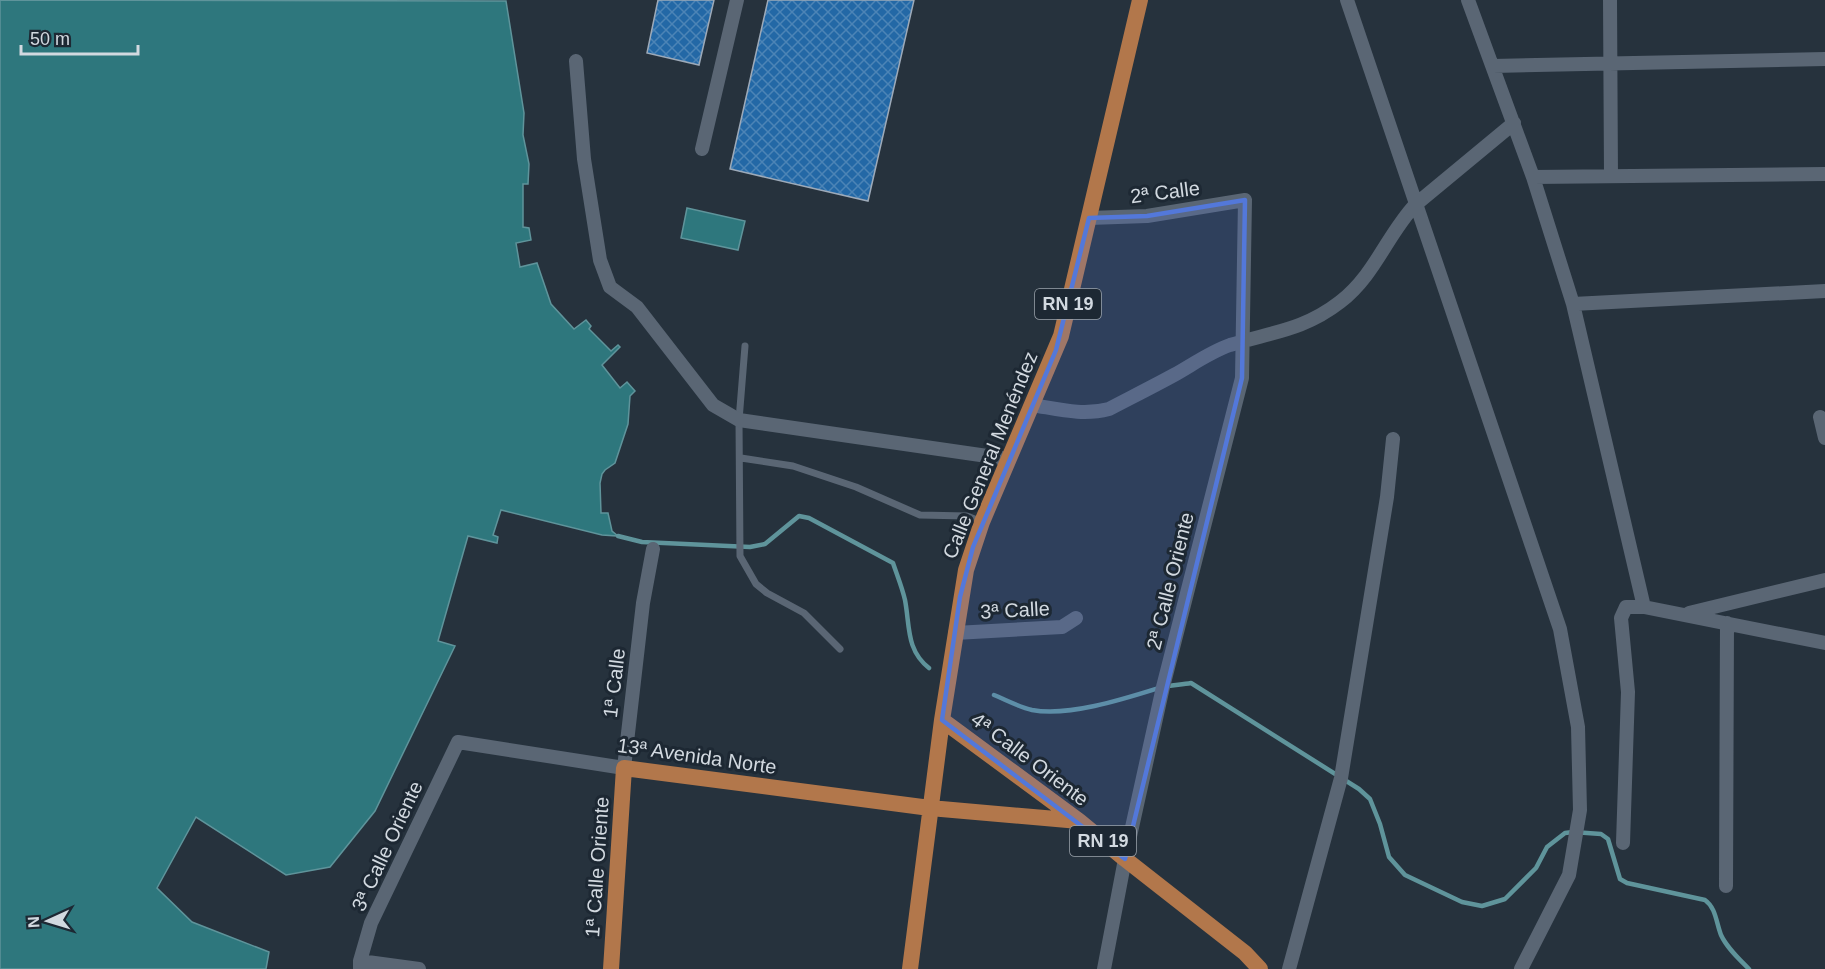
<svg xmlns="http://www.w3.org/2000/svg" width="1825" height="969" viewBox="0 0 1825 969" font-family="Arial,sans-serif">
	<defs>
		<pattern id="building-cross-hatch" width="8" height="8" patternUnits="userSpaceOnUse" patternTransform="scale(1.5)"><rect width="8" height="8" fill="#2368a6"/><path d="M0 0l8 8M0 8l8-8" fill="none" stroke="#4c84b6"/></pattern>
	</defs>
	<rect width="100%" height="100%" fill="#26323d"/>
	<path fill="#2e777d" stroke="#5f949b" stroke-width="1.5" d="M0,0L506,1L524,113L523,135L529,164L528,184H523V227L529,228L531,240L516,243L520,267L537,263L551,304L574,329L586,320L591,326L589,329L611,351L618,345L620,347L602,365L620,388L627,382L635,391L630,396L628,424L615,463L605,470L602,474L600,483L601,513H608L612,531L618,536L602,535L501,510L493,535L498,537L497,543L468,536L438,641L455,646L375,811L330,867L286,875L196,817L157,888L192,922L269,952L266,969H0Z
		M687,208L745,221L738,250L681,238Z"/>
	<g fill="none" stroke-linecap="round" stroke-linejoin="round">
		<path stroke="#5f949b" stroke-width="4.5" d="M618,536L642,542L750,547L765,544L799,516L809,518L893,563C897,575 902,587 905,600C910,626 906,650 929,668
			M994,695C1006,700 1019,707 1032,710C1068,717 1124,699 1159,688C1169,685 1180,685 1191,683L1359,789L1370,799L1380,824L1389,857L1405,875L1462,902L1482,906L1505,899L1536,868L1547,847L1565,833L1573,832L1601,834L1608,839L1620,879L1627,883L1705,900C1716,908 1716,922 1721,935C1727,948 1739,959 1749,969"/>
	</g>
	<path fill="url(#building-cross-hatch)" stroke="#9daab9" stroke-width="1.5" d="M658,0H714L699,65L647,53Z
		M768,0H914L868,201L730,169Z"/>
	<g fill="none" stroke-linecap="round" stroke-linejoin="round">
		<path stroke="#5a6674" stroke-width="7" d="M745,346L739,420L740,556L756,584L767,593L804,613L840,649
			M741,458L793,466L856,487L920,515L967,516L982,522"/>
		<path stroke="#5a6674" stroke-width="14" d="M1347,0L1560,629L1578,727L1580,810L1569,875L1521,969
			M1468,0L1533,177L1573,304L1644,607
			M1610,0L1611,176
			M576,61L584,159L600,260L610,287L637,307L713,405L739,420L1008,459
			M1493,66L1825,59
			M702,149L737,0
			M1533,177L1825,174
			M1089,218L1147,216L1245,200L1242,378L1163,687L1125,859L1104,969
			M1573,304L1825,291
			M1032,405C1058,409 1082,416 1109,409C1130,398 1152,387 1174,375C1192,365 1210,352 1230,345C1272,332 1304,330 1340,302C1375,275 1387,235 1415,205L1514,123
			M1820,417L1825,438
			M1689,613L1825,580
			M955,633L1062,627L1076,618
			M1623,843L1628,692L1621,618L1626,607H1644L1825,643
			M1726,886L1727,623
			M360,961L419,969
			M360,969V961L371,923L458,742L624,768L643,603L653,549
			M1289,969L1341,778L1387,497L1393,439"/>
		<path stroke="#b2774b" stroke-width="16" d="M942,720L1079,821L1125,859L1245,953L1260,969
			M611,969L624,768L930,808L1079,821
			M910,969L942,720L966,570L982,522L1061,336L1140,0"/>
	</g>
	<path fill="#5378da" fill-opacity="0.2" stroke="#5378da" stroke-width="4.5" stroke-linejoin="round" d="M1245,200L1242,378L1125,859L942,720L960,597L973,547L1056,350L1089,218L1147,216Z"/>
	<g text-anchor="middle" stroke-width="6" stroke-linejoin="round" paint-order="stroke">
		<g fill="#1d2833" stroke="#9ca4ac" stroke-width="1.5">
			<rect x="1035" y="289" width="66" height="30" rx="4.5"/>
			<rect x="1070" y="826" width="66" height="30" rx="4.5"/>
		</g>
		<g font-size="18" font-weight="bold" fill="#d2d9e0">
			<text x="1068" y="310">RN 19</text>
			<text x="1103" y="847">RN 19</text>
		</g>
		<g font-size="20" fill="#d2d9e0" stroke="#1d2833">
			<text transform="translate(1165 192) rotate(-7)" y="7">2ª Calle</text>
			<text transform="translate(990 455) rotate(-68)" y="7">Calle General Menéndez</text>
			<text transform="translate(1170 581) rotate(-76)" y="7">2ª Calle Oriente</text>
			<text transform="translate(1015 610) rotate(-3)" y="7">3ª Calle</text>
			<text transform="translate(614 683) rotate(-83)" y="7">1ª Calle</text>
			<text transform="translate(697 756) rotate(8)" y="7">13ª Avenida Norte</text>
			<text transform="translate(1030 759) rotate(37)" y="7">4ª Calle Oriente</text>
			<text transform="translate(387 846) rotate(-65)" y="7">3ª Calle Oriente</text>
			<text transform="translate(597 867) rotate(-86)" y="7">1ª Calle Oriente</text>
		</g>
	</g>
	<g transform="translate(48 921) rotate(266)" stroke="#1d2833" stroke-width="4.5" paint-order="stroke">
	<path d="M0-4.5L10 22L0 15L-10 22Z" fill="#d2d9e0"/>
	<text y="-9" font-size="16" font-weight="bold" text-anchor="middle" fill="#d2d9e0">N</text>
	</g>
	<path d="M21 45v9h117v-9" fill="none" stroke="#d2d9e0" stroke-width="3"/>
	<text x="30" y="45" font-size="18" fill="#d2d9e0" stroke="#1d2833" stroke-width="4.5" paint-order="stroke">50 m</text>
</svg>
